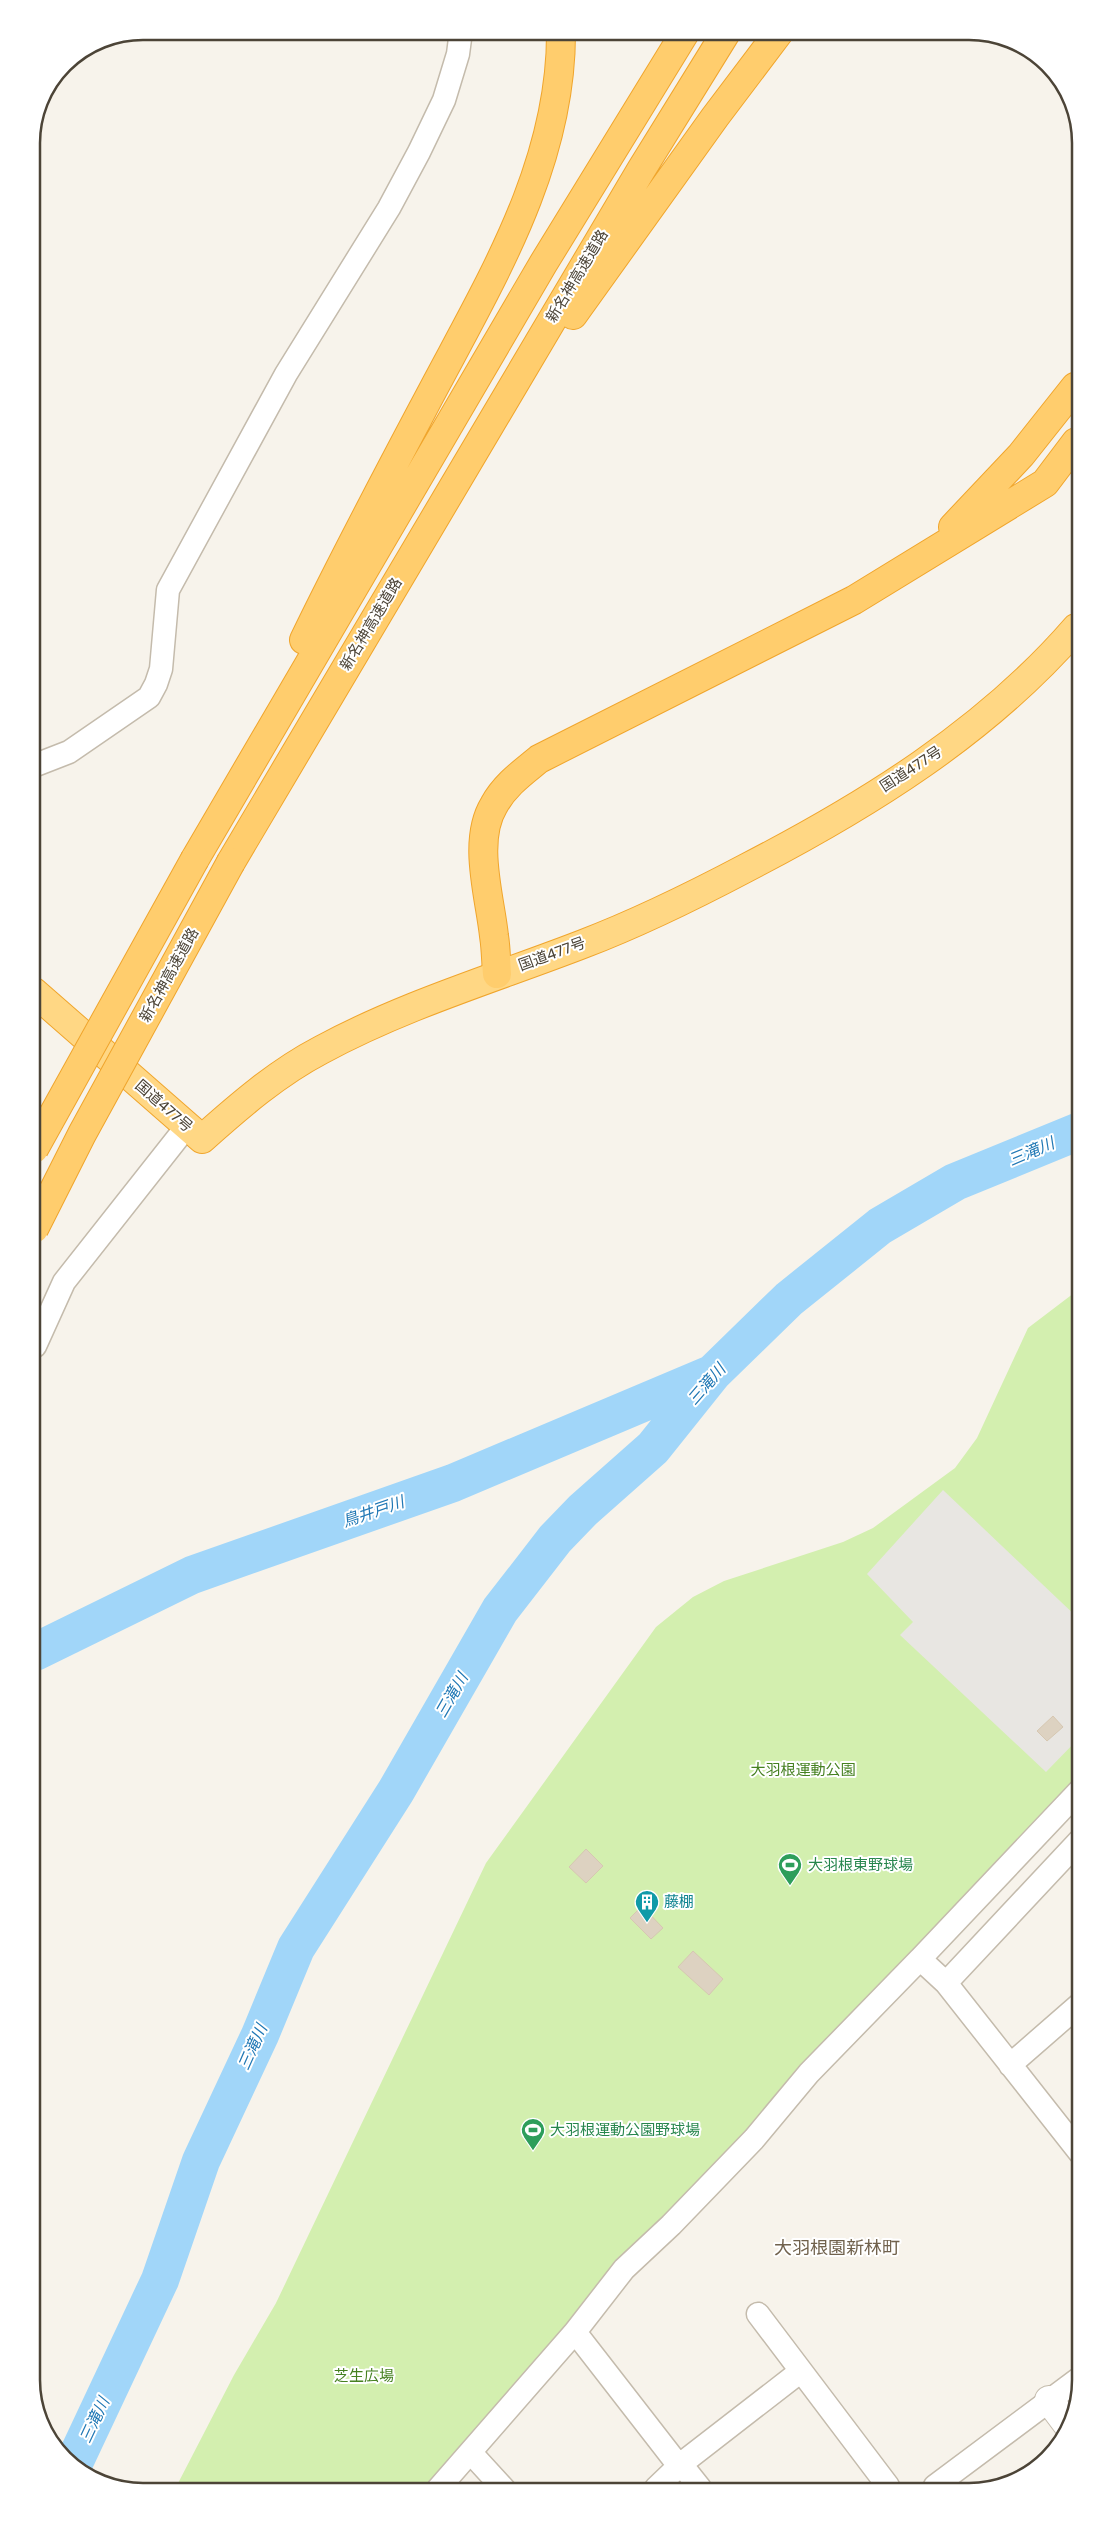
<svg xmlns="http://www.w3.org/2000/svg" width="1112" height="2523" viewBox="0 0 1112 2523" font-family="'Golos Text','Noto Sans JP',sans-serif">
	<rect width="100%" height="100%" fill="#f7f3eb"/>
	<path fill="#d3efaf" d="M1078,1290L1079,1779C852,2007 642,2249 429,2490L174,2491L234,2375L276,2303L486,1863L656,1627L693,1597L724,1581L843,1542L873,1528L955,1468L977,1438L1028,1328Z"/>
	<path fill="#e8e6e2" d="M943,1490L1079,1619V1738L1046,1772L900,1635L913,1622L867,1574Z"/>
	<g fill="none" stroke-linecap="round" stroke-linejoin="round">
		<path stroke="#a1d6f9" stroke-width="38" d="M35,1652L192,1575L453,1483L709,1375
			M73,2465L160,2280L201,2161L260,2035L296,1948L396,1791L500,1610L555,1539L583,1510L653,1448L713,1373L789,1299L880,1226L955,1182L1077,1132"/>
	</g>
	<path fill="#ddd2c1" stroke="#d6c7b1" d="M1053,1716L1063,1727L1047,1741L1037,1731Z
		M586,1849L603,1866L586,1883L569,1867Z
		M642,1906L663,1928L651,1939L630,1918Z
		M693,1951L723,1979L709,1995L678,1967Z"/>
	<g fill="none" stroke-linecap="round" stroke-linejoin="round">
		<g stroke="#c4bbac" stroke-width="25">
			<path id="minor" d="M33,766L69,752L149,697L156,684L161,669L168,590L286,374L389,208L419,152L444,100L458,54L461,31
				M35,1346L64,1282L187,1126
				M1079,1841L946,1983L1080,2153
				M946,1983L920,1959L1079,1791
				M1010,2065L1080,2004
				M758,2314L888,2486
				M575,2332L679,2466
				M471,2453L504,2489
				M681,2464L700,2488
				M935,2486L1081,2377
				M656,2488L681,2464L801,2371
				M438,2489L575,2332L624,2269L671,2225L754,2139L809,2073L920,1959"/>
		</g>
		<g stroke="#c4bbac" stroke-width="30">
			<path id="tertiary" d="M1049,2400L1067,2424"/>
		</g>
		<g stroke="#f0a52c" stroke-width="30">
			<path id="trunk" d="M34,992L202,1139C239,1106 277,1073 321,1050C404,1005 495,978 583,944C638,923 693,896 746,868C866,806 986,732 1076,628"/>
		</g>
		<g stroke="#f0a52c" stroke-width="30">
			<path id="motorway" d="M573,315L715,117L780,31
				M953,527L1021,455L1075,387
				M304,640C346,553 391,469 436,384C495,273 562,161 561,31
				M195,859L543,264L686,31
				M231,862L641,170L727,31
				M497,974C496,961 496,948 494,936C490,897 472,841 494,805C505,785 522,773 539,759L854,600L1045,483L1076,442"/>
		</g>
		<use href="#minor" stroke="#fff" stroke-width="22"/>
		<use href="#tertiary" stroke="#fff" stroke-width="28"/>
		<use href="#trunk" stroke="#ffd784" stroke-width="28"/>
		<use href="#motorway" stroke="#ffcd6d" stroke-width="28"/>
		<g stroke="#f0a52c" stroke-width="30" stroke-linecap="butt">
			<path id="motorway-bridge" d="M34,1149L195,859
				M34,1229L82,1134L231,862"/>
		</g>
		<use href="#motorway-bridge" stroke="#ffcd6d" stroke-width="28"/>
	</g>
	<defs>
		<g id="stadium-pin" transform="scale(1.25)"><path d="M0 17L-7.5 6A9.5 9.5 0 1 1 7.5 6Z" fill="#2e9e5b" stroke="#fff"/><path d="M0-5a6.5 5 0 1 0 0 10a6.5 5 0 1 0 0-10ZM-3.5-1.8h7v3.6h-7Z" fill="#fff"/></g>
		<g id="building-pin" transform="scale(1.25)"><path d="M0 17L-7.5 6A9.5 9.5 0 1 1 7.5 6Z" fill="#0f9aa8" stroke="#fff"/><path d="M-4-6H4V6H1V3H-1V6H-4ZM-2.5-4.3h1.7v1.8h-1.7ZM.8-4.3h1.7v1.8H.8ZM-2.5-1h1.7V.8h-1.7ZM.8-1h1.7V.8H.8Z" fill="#fff"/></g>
	</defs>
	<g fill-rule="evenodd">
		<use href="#stadium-pin" x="790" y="1865"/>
		<use href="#building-pin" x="647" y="1902"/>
		<use href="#stadium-pin" x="533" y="2130"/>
	</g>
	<g text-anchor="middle" stroke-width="4" stroke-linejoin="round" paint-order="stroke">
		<g font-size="15" fill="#4c4437" stroke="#fff">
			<text transform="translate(577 276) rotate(-59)" y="5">新名神高速道路</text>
			<text transform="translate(371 624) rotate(-59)" y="5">新名神高速道路</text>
			<text transform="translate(911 769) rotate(-33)" y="5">国道477号</text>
			<text transform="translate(552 954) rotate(-20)" y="5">国道477号</text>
			<text transform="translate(169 975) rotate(-61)" y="5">新名神高速道路</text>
			<text transform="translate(164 1106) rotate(41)" y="5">国道477号</text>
		</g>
		<g font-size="15" fill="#468121" stroke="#fff">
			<text x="803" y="1775">大羽根運動公園</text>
			<text x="364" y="2381">芝生広場</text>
		</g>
		<g font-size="15" fill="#27864d" stroke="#fff" text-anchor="start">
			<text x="808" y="1870">大羽根東野球場</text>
			<text x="550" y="2135">大羽根運動公園野球場</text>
		</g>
		<g font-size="15" fill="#0d838f" stroke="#fff" text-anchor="start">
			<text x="664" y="1907">藤棚</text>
		</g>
		<g font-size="16" font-style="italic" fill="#2078b5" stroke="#fff">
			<text transform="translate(1031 1151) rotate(-23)" y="6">三滝川</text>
			<text transform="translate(706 1384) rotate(-49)" y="6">三滝川</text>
			<text transform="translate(373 1511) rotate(-19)" y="6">鳥井戸川</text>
			<text transform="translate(451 1695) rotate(-60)" y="6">三滝川</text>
			<text transform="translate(252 2047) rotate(-66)" y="6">三滝川</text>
			<text transform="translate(94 2420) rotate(-65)" y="6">三滝川</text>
		</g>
		<g font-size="18" fill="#71624d" stroke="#fff">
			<text x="837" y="2254">大羽根園新林町</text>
		</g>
	</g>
	<path d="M0 0H1112V2523H0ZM143 40H969A103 103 0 0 1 1072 143V2380A103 103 0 0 1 969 2483H143A103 103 0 0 1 40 2380V143A103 103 0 0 1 143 40Z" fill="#fff" fill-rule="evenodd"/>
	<path fill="none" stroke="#4c4437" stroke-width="2.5" d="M143 40H969A103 103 0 0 1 1072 143V2380A103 103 0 0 1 969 2483H143A103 103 0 0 1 40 2380V143A103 103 0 0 1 143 40Z"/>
</svg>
